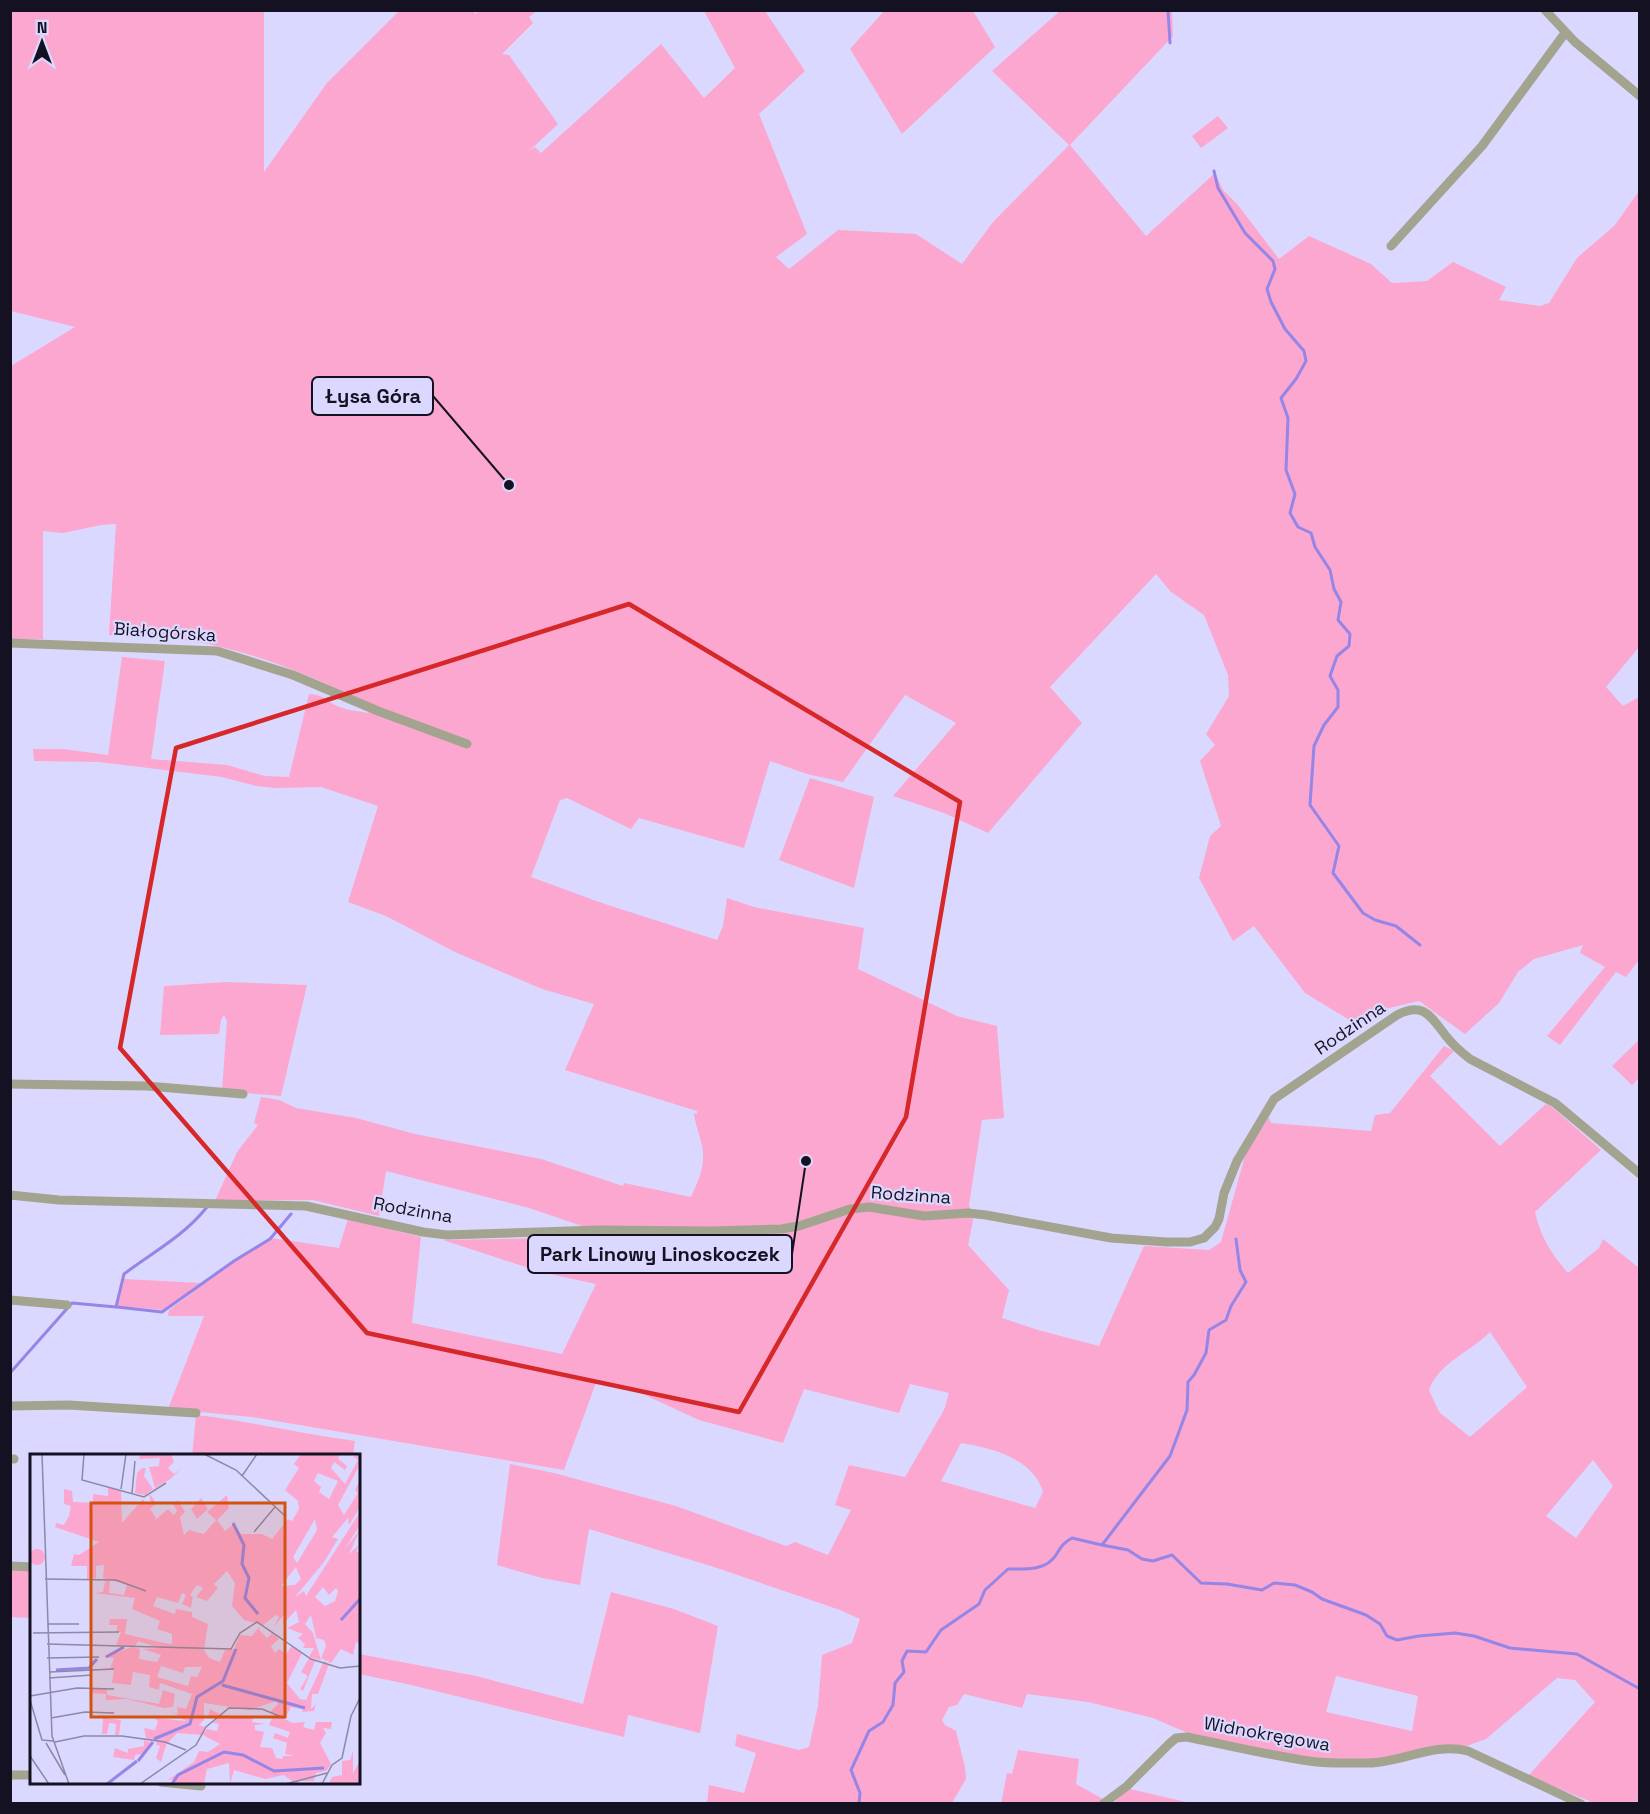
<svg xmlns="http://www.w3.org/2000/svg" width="1650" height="1814" viewBox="0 0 1650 1814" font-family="'Space Grotesk',sans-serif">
	<rect width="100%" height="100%" fill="#dbd8ff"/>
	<path fill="#fba7d0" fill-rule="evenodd" d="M473,10L475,14L479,11H537L529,17L533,23L502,54L509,55L558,124L528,152L535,147L541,153L661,44L704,98L735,68L704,11H765L805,71L759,114L807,234L776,257L789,269L838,230L916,234L962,264L993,222L1069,145L992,71L1060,11H1172L1173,36L1070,145L1146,236L1215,173L1223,190L1237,204L1279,259L1309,236L1371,264L1392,283L1427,281L1453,262L1506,287L1499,300L1540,306L1549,303L1577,258L1615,225L1639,191V647L1606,687L1623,706L1639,697V960L1626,977L1616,972L1560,1045L1547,1036L1605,967L1580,953L1583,945L1534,959L1518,972L1499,1003L1465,1034L1419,1001L1389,1008L1356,1024L1305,993L1254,926L1233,941L1199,878L1210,836L1221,826L1200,761L1215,745L1206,734L1229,696L1228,675L1204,615L1171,592L1156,574L1050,687L1082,723L988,833L944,813L893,796L956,723L905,695L843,782L807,774L770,761L744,848L639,818L631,829L567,798L560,800L531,877L602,903L717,940L723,926L727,898L754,907L864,928L858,969L957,1016L997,1026L1004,1118L982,1120L969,1205L973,1220L968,1245L1009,1290L1002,1318L1038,1330L1099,1346L1144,1246L1209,1250L1221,1242L1246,1152L1269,1117L1271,1123L1371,1131L1375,1115L1390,1113L1444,1046L1454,1051L1430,1076L1500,1146L1546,1104L1552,1107L1601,1150L1535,1212C1541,1238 1551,1253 1568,1273L1599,1248L1603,1239L1639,1268V1803H1594L1528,1776L1595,1702L1575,1680L1557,1678L1486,1739L1461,1748L1380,1759H1316L1199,1738L1153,1718L1088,1702L1027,1694L1022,1708L964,1694L957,1705L949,1707L942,1720L945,1725L956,1731L965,1767L966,1779L952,1803H707L709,1785L744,1793L756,1753L735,1746L737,1734L799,1750L809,1747L818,1706L822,1655L852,1643L860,1619L840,1610L714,1567L589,1529L580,1585L542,1578L497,1565L510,1464L554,1473L676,1506L786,1546L795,1542L828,1555L851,1510L835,1505L849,1465L905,1477L944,1410L949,1393L910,1384L899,1413L804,1389L783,1443L699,1420L636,1391L597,1380L564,1470L252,1417L168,1409L204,1316H168L169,1310L236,1260L272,1238L339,1248L348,1219L421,1237L412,1323L562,1354L596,1284L541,1272L443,1240L556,1238L624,1234L585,1227L529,1208L386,1171L379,1216L313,1200L215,1201L237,1152L258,1125L254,1123L261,1097L279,1100L296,1108L356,1118L415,1134L541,1159L623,1186L624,1183L691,1197C699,1180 706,1164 702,1146C700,1134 695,1125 694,1113L697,1114V1111L565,1070L594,1004L542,989L455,952L386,916L348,902L378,806L321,787L276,788L256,786L222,777L99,762L34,761L33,749H63L108,755L122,657L165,661L151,759L227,765L265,776L289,777L309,694C323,695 324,699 335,705C345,710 357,711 368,713L370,704C313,677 254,651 192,641C165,637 136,637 109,635L116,524L101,525L63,533L43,531V639H11V366L75,327L11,311V11H264V172L327,83L399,11ZM1490,1332L1527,1387L1470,1437L1439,1412L1429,1390C1438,1363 1472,1351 1490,1332ZM961,1443C991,1448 1033,1458 1043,1492L1035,1508L941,1481ZM1593,1460L1613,1486L1576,1538L1546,1516ZM1336,1676L1418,1696L1412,1731L1326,1712Z
		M885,10L973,11L995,47L902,134L850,49Z
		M1218,116L1228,128L1201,148L1192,136Z
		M810,778L874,797L854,888L779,860Z
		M226,982L307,985L281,1096L222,1091L227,1021L224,1015L221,1020L219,1034L160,1035L164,986Z
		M1639,1040V1078L1632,1085L1612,1066Z
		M123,1279H124L201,1283L165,1310L117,1306Z
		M196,1415C250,1421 302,1434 355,1441L353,1455L192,1456Z
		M10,1568L31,1570V1618L11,1617Z
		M611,1592L674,1609L718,1626L700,1733L628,1715L624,1737L407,1684L359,1674V1654L476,1676L583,1704Z
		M1018,1750L1079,1759L1076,1784L1110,1803L1001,1804L1007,1773L1012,1774Z
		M1126,1788L1190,1803L1113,1804Z"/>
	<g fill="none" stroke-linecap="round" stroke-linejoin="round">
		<path stroke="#9585e6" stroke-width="3" d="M1168,10L1170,43
			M1214,171L1218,188L1245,233L1273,261L1275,269L1267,289L1271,302L1285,329L1304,351L1306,361L1296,379L1281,398L1288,418L1286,470L1295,494L1290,513L1298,527L1311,533L1315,547L1330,570L1334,589L1341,602L1338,620L1350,634L1349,646L1337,656L1330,676L1338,690V707L1324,725L1314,746L1310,805L1339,846L1333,873L1363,913L1375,920L1396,926L1420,945
			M117,1307L162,1312L234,1261L270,1239L291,1214
			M10,1373L72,1303L116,1307L124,1274C153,1252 184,1236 207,1207
			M1102,1545L1128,1550L1142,1559L1153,1561L1172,1555L1201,1583L1227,1584L1262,1590L1274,1583L1295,1585L1312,1592L1322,1599L1366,1615L1380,1624L1387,1636L1397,1640L1419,1636L1455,1633L1474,1636L1510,1648L1577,1654L1640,1689
			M859,1804L860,1793L851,1770L869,1731L883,1722L893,1705L895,1683L904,1672L902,1661L907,1651L926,1652L941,1630L979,1604L985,1590L1008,1569C1025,1569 1046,1571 1056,1555C1061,1547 1063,1543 1072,1538L1102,1545L1170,1456L1187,1410L1188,1382L1194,1375L1206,1353L1209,1330L1226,1320L1231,1306L1246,1282L1240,1270L1236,1239"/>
		<path stroke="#a3a48f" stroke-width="9" d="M1545,10L1575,42L1640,96
			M1391,246L1482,146L1565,33
			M10,643L217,651L293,675L378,711L467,744
			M10,1084L147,1086L243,1094
			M10,1195L59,1200L306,1206L423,1232L447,1235L599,1230L712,1231L781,1229L799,1226L850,1209L869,1207L924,1216L968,1213L986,1215L1111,1238L1166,1242H1190L1204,1238L1215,1227L1219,1219L1224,1193L1237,1161L1274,1099L1397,1015C1424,1001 1431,1017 1446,1036C1453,1045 1461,1052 1470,1059L1555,1103L1640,1174
			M10,1300L67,1305
			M10,1406L69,1405L196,1413
			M10,1459H14
			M10,1566L32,1567
			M10,1775H32
			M161,1782L201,1786
			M1103,1804L1127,1786L1169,1744L1176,1738L1187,1737C1227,1745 1268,1755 1309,1761C1329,1764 1349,1763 1369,1763C1403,1762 1434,1742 1468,1751L1581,1804"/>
	</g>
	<path fill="none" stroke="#d62828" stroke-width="4.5" stroke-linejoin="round" d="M629,604L960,802L906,1117L739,1412L367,1333L120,1048L176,748Z"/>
	<g text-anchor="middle" stroke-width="4.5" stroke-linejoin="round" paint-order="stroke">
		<g font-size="18" fill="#141222" stroke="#dbd8ff">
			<text transform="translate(165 632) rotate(4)" y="6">Białogórska</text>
			<text transform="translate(1350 1028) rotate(-34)" y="6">Rodzinna</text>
			<text transform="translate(911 1195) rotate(4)" y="6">Rodzinna</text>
			<text transform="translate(413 1210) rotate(10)" y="6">Rodzinna</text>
			<text transform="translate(1267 1734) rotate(10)" y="6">Widnokręgowa</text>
		</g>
	</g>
	<g transform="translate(30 1454)">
		<rect width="330" height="330" fill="#dbd8ff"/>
		<path d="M110,0H141L144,8L138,14L144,20L153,13L139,26L125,34L119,13L129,12L130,4L109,5ZM271,0H310L308,5L317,12L315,16L304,8L301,14L315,30L328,6L323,2L330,0L328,14L308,51L314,61L328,39L325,36L330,26V53L319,71L318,64L302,83L308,85L294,108L265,143L274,137L276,142L330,58V71L314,96L330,76L319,100L330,90L326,97L330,99V189L326,188L323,201L311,195L301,209L291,204L296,192L294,186L286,184L281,161L275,170L283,179L291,206L279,203L284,194H273L275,190L268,184L273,180L257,174L269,168L266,156L253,170L254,161L244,172L249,163L246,161L233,171L214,166L202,152L205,129L197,117L184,130L188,134L177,147L166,143L173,134L167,131L160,141L163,143L161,154L152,150L156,141L152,139L148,149L127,143L123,152L145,160L146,155L162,158V163L178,170L174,196L179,204L190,208L195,196L204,195L210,181L222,182L230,172L229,176L237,184L242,179L249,185L241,192L245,199L249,195L256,200L262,192L272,199L257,229L270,245L276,246L294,207L299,210L288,240H282L281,255L286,250L284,257L272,258L273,255L261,253L255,264L240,258L248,250L246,247L220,256L174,249V266L169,271L175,273L173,280L177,275L187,277L189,270L183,269L188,264L178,262L180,255L191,261L223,264L222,268L236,270L225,271V276L234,278L230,293L242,294L246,304L252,305L253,302H265L255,300L257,289L243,284L245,279L258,284L260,278L239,271L244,260L263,269L275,268L273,273L284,276L286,268H302L301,275L293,274L296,279L290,289L301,310L296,317L286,319L284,327H269L268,330H257L262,327L254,321L235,325L204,316L200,330L199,309L177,315L174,330H142L143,325L138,326L164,308L169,297L178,298L190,290L173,281L147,279L136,291L131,308L126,304L130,292L126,291L127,287L116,285L114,274L125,276L128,268L125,264L156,267L144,259L148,260L147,253L156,255L162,240L130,229L129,236L119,233L120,221L103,218L101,231L82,229L84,216L80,215L84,204L74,203L102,193L110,195L109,205L127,208L131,201L113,195L129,194L108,187L105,192L86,191L91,178H87V171H79L80,165H97L95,180L134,189L142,190V180L127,175L130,167L102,155L105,144L65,139L73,138L75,127H80L79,139L94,141L97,131L73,124L74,111L66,112V124L57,125V112H41L44,100L49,101L69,88L25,73L26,69L34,71L39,62L41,52L34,50V35L42,37L43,48L63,49V40L78,42V33L91,37L92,69L113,45L116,51L120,48V40L126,49L120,55L126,64L124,67L138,55L144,61L147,57L143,50L148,46L155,58L150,63L154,81L159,76L174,80L186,66L177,58L197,41L199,54L187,66L195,77L204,70L211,80H232L242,85L258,65L262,67L269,55L268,47L255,36L269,14L264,10ZM288,19L308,27L299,45L289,38L291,33L284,27ZM285,65L287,76L267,109L263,103ZM266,113L271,125L265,131L251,132ZM293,133L299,141L306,134L308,137L305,147L295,152L285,143ZM131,212L153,219L155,213H172L167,223L161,222L158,232L127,223ZM112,14H116L114,22L123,35L115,41L105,39L107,19ZM171,44L178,55L167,65L161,55ZM-1 103a8 8 0 1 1 16 0a8 8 0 1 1-16 0ZM279,204L285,207L273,237L270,235L278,222L271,218ZM61,234L77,235V241L129,250L133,236L145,240L143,253L134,254L97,245L76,246V240L61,239ZM73,264L91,266L89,281H85L86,270L79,269L77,280H72ZM114,286L122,289L112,300L105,301L104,306L83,303L85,294L98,299V295L114,292ZM323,297V319L330,307V330H299L302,323L312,321V307L320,306Z" fill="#fba7d0" fill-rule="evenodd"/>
		<path fill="none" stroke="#9585e6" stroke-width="3" d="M203,69L214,91L212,110L219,124L215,144L228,160M311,166L330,145M76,203L94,193M26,216L59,214L67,205M192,231L275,254M124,285L160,270L167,243L193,227L206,195M108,307L123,288M77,330L107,307M142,330L148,321L194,298L213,301L244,317L294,314"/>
		<path fill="none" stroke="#8b89a7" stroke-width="1.5" d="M12,0L22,282L39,330M54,0L52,26L114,43L136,29M174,0L206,16L254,61M212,22L227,0M91,35L96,0M102,39L105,7M224,78L245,53M15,125L86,126L116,137M17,170H49M3,179L89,178M17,190L201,195L210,179L227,168L281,205L310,214L330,212M17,204L69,203M20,218L84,215M19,224L62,221M0,242L47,234L84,235M0,246L12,286L23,287M21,264L55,258L84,259M25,288L54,282H92L135,288L156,296M16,289L35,321M0,302L19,330M110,330L166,291L176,273L199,254L232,255L254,264M256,330L297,319M292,330L302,311L312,304L321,262L330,244"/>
		<path fill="#d3520e" fill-opacity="0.15" stroke="#d3520e" stroke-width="3" d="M61,49H255V263H61Z"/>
		<rect width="330" height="330" fill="none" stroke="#141222" stroke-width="3"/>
	</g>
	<path fill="none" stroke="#141222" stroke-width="2" d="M509 485L433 396M806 1161L792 1254"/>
	<g fill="#141222" stroke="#dbd8ff" stroke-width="2">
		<circle cx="509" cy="485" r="6"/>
		<circle cx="806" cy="1161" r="6"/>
	</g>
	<g fill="#dbd8ff" stroke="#141222" stroke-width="2">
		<rect x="312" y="377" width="121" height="38" rx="6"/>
		<rect x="528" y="1235" width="264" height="38" rx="6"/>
	</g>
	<g font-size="20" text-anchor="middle" font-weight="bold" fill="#141222">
		<text x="373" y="403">Łysa Góra</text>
		<text x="660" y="1261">Park Linowy Linoskoczek</text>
	</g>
	<rect width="1650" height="1814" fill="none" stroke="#141222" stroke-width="24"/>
	<g transform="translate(42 42)" stroke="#dbd8ff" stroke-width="4.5" paint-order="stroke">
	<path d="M0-4.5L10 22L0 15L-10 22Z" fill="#141222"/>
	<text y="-9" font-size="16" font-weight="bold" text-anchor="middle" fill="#141222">N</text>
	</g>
</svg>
